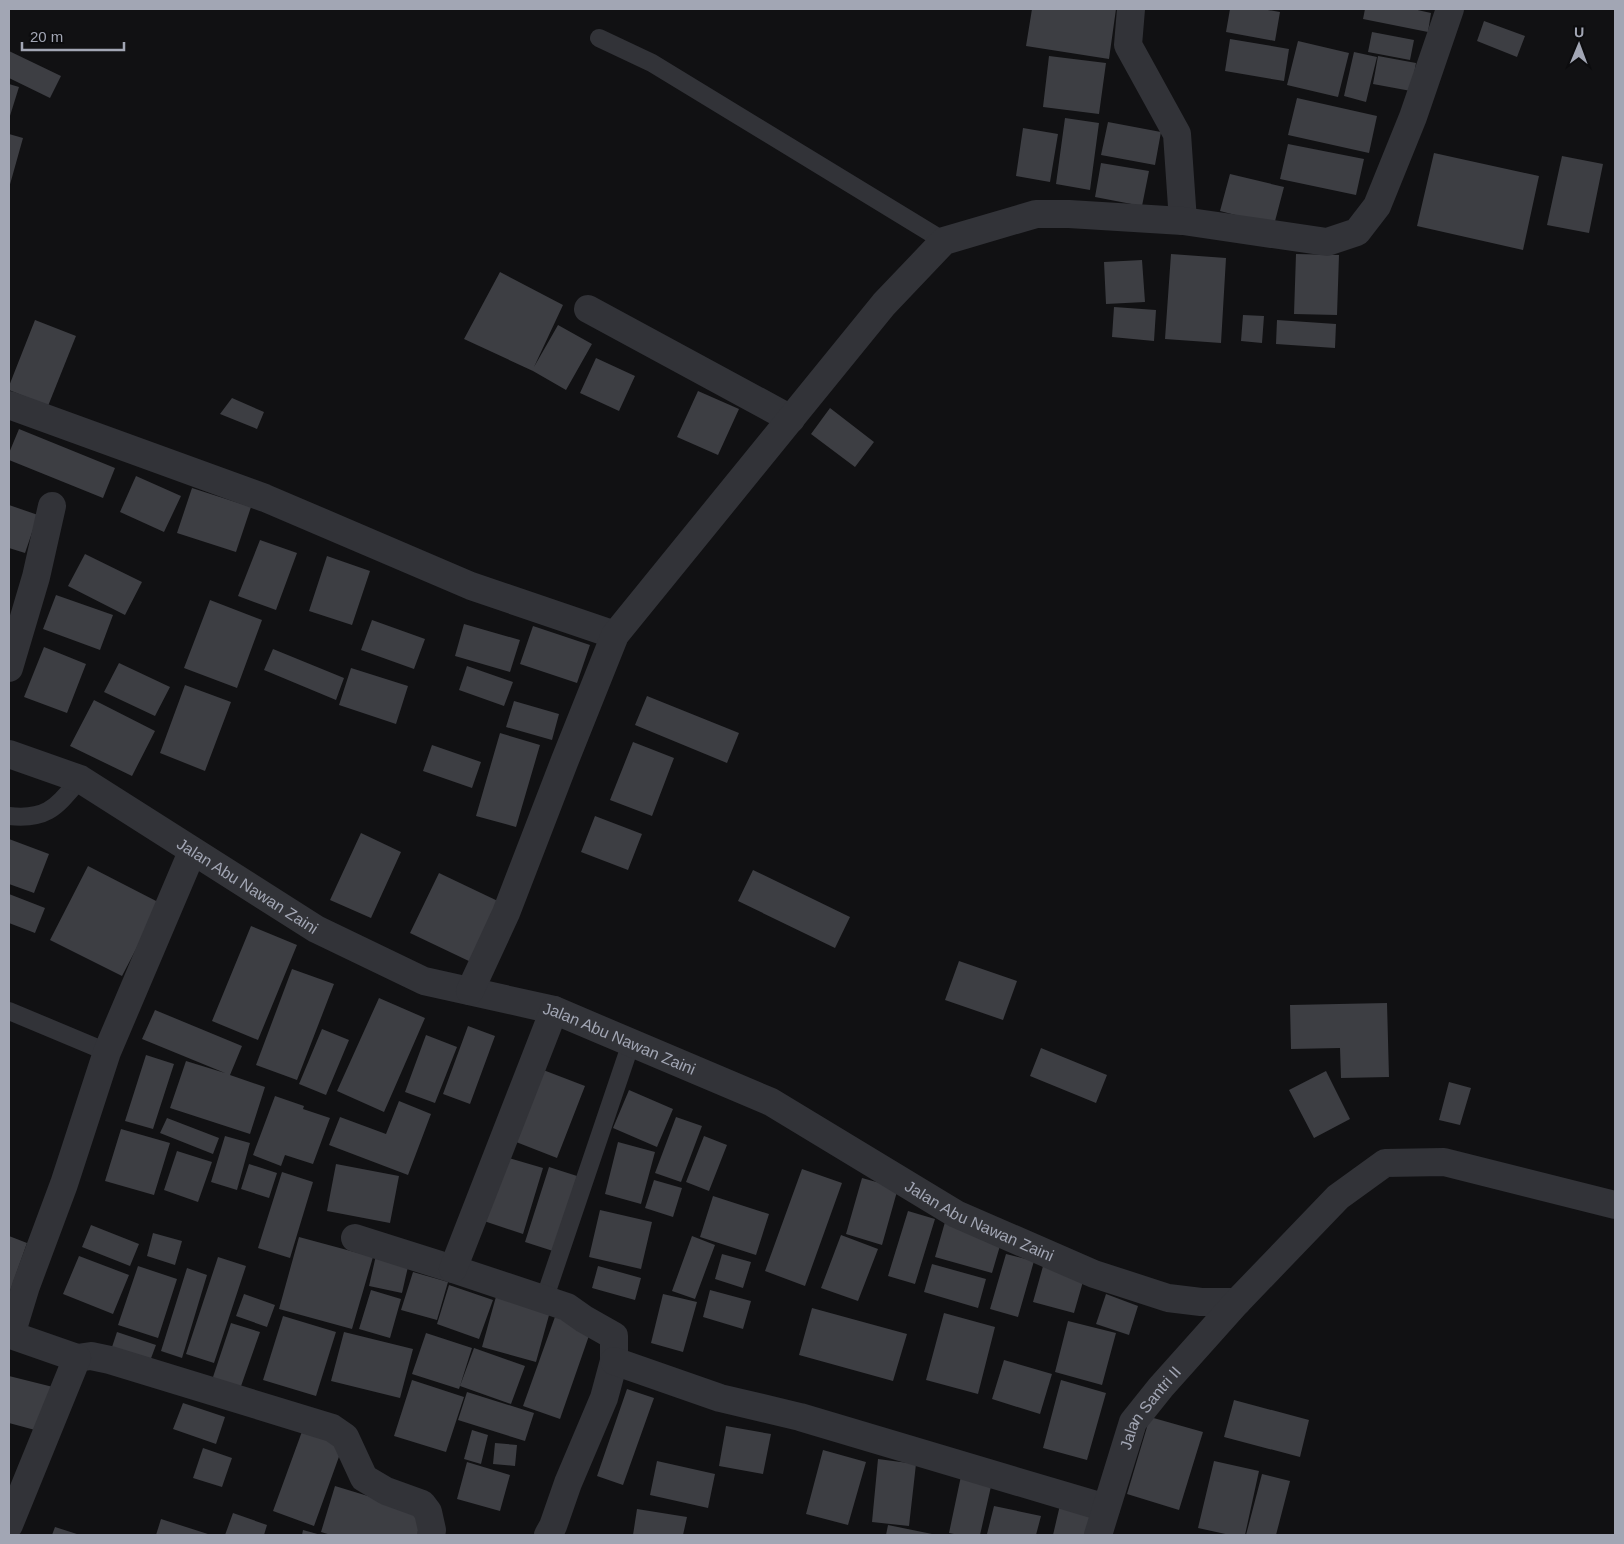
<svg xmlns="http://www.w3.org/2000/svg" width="1624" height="1544" viewBox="0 0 1624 1544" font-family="Arial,sans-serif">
	<rect width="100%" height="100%" fill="#111113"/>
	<path fill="#3d3e43" d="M1032,9H1116L1109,59L1026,46Z
		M1230,9H1262L1280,12L1275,41L1226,32Z
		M1365,9H1413L1431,13L1428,32L1363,19Z
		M1484,21L1525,36L1517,57L1477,41Z
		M1372,32L1414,40L1410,60L1368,52Z
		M1230,39L1289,49L1284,81L1225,71Z
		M1298,41L1349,53L1338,97L1287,85Z
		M9,51L61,76L50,98L9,78Z
		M1354,52L1377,57L1366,102L1344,96Z
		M1049,56L1106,63L1099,114L1043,107Z
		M1378,56L1416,63L1411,91L1373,84Z
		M9,84L19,87L9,119Z
		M1297,98L1377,116L1369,153L1288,135Z
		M1065,118L1099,123L1090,190L1056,184Z
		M1108,122L1161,132L1155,165L1101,155Z
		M1023,128L1058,134L1050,182L1016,176Z
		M9,134L23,138L9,188Z
		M1288,144L1364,159L1356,195L1280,179Z
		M1434,153L1539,176L1523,250L1417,226Z
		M1562,156L1603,164L1589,233L1547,225Z
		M1101,163L1149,171L1142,206L1095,197Z
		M1230,174L1284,187L1274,225L1220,211Z
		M1171,254L1226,258L1221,343L1165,339Z
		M1296,254L1339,255L1337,315L1294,314Z
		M1142,260L1145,302L1106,304L1104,262Z
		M500,272L563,305L534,367L558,325L592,344L566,390L533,371L464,339Z
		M1114,307L1156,310L1154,341L1112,337Z
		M1243,315L1264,316L1262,343L1241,341Z
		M35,320L76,336L48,406L9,390V386Z
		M1277,320L1336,324L1335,348L1276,344Z
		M596,358L635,376L619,411L580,393Z
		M698,391L739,409L718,455L677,437Z
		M232,398L264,412L257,429L220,414Z
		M830,408L874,442L855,467L811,434Z
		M19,429L115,468L103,498L9,460V453Z
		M136,476L181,496L164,532L120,512Z
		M192,488L251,507L236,552L177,533Z
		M9,505L38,515L25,553L9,548Z
		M260,540L297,553L276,610L238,596Z
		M85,554L142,582L125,615L68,586Z
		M327,556L370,571L352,625L309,611Z
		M56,595L113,615L100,650L43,629Z
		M210,600L262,620L237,688L184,668Z
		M372,620L425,639L414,669L361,650Z
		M464,624L520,640L510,672L455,656Z
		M533,626L590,645L577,683L520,664Z
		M44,647L86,664L67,713L24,697Z
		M273,649L344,678L336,700L264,670Z
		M119,663L170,687L155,716L104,692Z
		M467,666L513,682L504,706L459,690Z
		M351,668L408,686L396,724L339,705Z
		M185,685L231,702L205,771L160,753Z
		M647,696L739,733L727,763L635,725Z
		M94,700L155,731L132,776L70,746Z
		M514,701L559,714L552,740L506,727Z
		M500,733L540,745L516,827L476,816Z
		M633,742L674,758L652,816L610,800Z
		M432,745L481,762L472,788L423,771Z
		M595,816L642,834L628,870L581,852Z
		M361,833L401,852L371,918L330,900Z
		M9,839L49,854L34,893L9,884Z
		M88,866L160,903L122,976L50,940Z
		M753,870L850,917L835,948L738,901Z
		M439,873L502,903L473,963L410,933Z
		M9,894L45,908L35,933L9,923Z
		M251,926L297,945L258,1040L212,1021Z
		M959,961L1017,981L1003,1020L945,1000Z
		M292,969L334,984L297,1080L256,1065Z
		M379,998L425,1018L384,1112L337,1091Z
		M1387,1003L1389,1077L1341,1078L1340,1048L1291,1049L1290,1005Z
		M155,1010L242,1046L230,1075L265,1087L250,1134L170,1108L186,1061L225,1073L142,1039Z
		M468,1026L495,1036L470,1104L443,1094Z
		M322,1029L349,1040L326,1095L299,1084Z
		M426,1035L457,1047L435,1103L405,1092Z
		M1041,1048L1107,1075L1096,1103L1030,1076Z
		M146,1055L174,1064L153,1129L125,1121Z
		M538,1068L585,1086L557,1158L511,1140Z
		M1326,1071L1350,1119L1314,1138L1289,1090Z
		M1449,1082L1471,1088L1460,1125L1439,1120Z
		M629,1090L673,1109L657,1147L613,1128Z
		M275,1096L304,1106L303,1109L330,1118L313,1164L285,1155L281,1166L253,1155Z
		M399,1101L431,1114L408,1175L329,1145L340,1117L386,1134Z
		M676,1117L702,1126L681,1182L655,1173Z
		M167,1118L219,1138L213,1154L160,1133Z
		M121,1129L170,1143L154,1195L105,1181Z
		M225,1136L250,1143L237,1190L211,1182Z
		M704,1136L727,1145L709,1191L686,1182Z
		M618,1142L655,1152L641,1204L605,1194Z
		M177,1151L212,1162L198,1202L164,1190Z
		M502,1156L543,1168L523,1234L481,1220Z
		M249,1164L277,1173L269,1198L241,1189Z
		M336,1164L399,1176L390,1223L327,1211Z
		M549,1167L577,1176L553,1251L525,1242Z
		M802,1169L842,1183L805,1286L765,1271Z
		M282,1172L313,1182L290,1258L258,1248Z
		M862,1178L898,1188L882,1245L846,1234Z
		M654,1180L682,1188L673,1217L645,1208Z
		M713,1196L769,1214L756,1255L700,1237Z
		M600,1210L652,1222L641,1269L589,1257Z
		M908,1211L935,1219L915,1284L888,1276Z
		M945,1222L1002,1239L992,1273L935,1257Z
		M91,1225L139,1244L130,1266L82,1247Z
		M153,1233L182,1241L175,1265L147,1256Z
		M841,1235L878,1249L858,1301L821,1288Z
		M9,1236L27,1243L9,1294Z
		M692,1236L715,1245L695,1299L672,1291Z
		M299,1237L373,1257L352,1329L279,1309Z
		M377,1251L410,1258L402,1293L369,1286Z
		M722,1254L751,1262L743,1288L715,1279Z
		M1006,1254L1034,1261L1018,1317L990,1309Z
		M79,1256L129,1275L113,1314L63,1294Z
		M218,1257L246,1266L214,1363L186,1354Z
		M1045,1259L1086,1271L1074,1313L1033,1302Z
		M932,1264L986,1279L978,1308L924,1292Z
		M138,1266L177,1279L158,1338L118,1325Z
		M598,1266L641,1278L635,1300L592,1288Z
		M187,1268L207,1275L182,1358L161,1351Z
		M413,1272L448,1282L437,1320L401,1310Z
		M449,1285L493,1300L479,1339L437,1324Z
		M371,1290L401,1299L390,1338L359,1329Z
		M710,1290L751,1301L743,1329L703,1317Z
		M497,1293L551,1308L536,1362L482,1347Z
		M244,1294L275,1305L267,1327L236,1316Z
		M663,1294L697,1302L683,1352L651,1343Z
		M1106,1294L1138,1306L1129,1335L1096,1324Z
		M812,1308L907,1334L893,1381L799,1355Z
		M944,1313L995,1327L978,1394L926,1380Z
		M556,1314L592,1327L560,1419L523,1406Z
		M283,1316L336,1332L316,1396L263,1380Z
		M1068,1321L1116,1333L1102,1385L1055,1372Z
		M231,1323L260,1332L240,1389L212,1380Z
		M117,1332L156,1345L147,1369L109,1356Z
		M344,1332L413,1349L400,1398L331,1381Z
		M426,1333L472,1348L459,1389L412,1374Z
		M474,1348L525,1366L511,1404L460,1386Z
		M1004,1360L1052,1374L1040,1414L992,1399Z
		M9,1376L57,1388L46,1433L9,1423Z
		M412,1380L464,1397L446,1452L394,1436Z
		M1061,1380L1106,1393L1087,1460L1043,1448Z
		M627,1389L654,1398L623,1485L597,1476Z
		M467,1392L534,1413L525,1441L458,1420Z
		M1234,1400L1309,1420L1300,1457L1224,1437Z
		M183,1403L225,1417L216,1444L173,1429Z
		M1150,1417L1203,1432L1179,1510L1127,1494Z
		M304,1426L345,1440L314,1526L273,1511Z
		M726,1426L771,1434L763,1474L719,1466Z
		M472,1430L488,1435L481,1464L464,1459Z
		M495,1443L517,1445L515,1466L493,1464Z
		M203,1448L232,1458L222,1487L193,1478Z
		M823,1450L866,1462L848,1525L806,1514Z
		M878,1459L916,1464L909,1526L872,1522Z
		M657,1461L715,1474L708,1508L650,1495Z
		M1214,1461L1259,1471L1245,1535H1230L1198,1528Z
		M467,1462L510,1475L500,1511L457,1499Z
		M1262,1474L1290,1481L1276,1535H1246Z
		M961,1476L992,1482L980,1535H959L949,1533Z
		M335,1486L427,1514L420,1535H331L321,1532Z
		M1060,1505L1098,1514L1094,1535H1053Z
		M994,1506L1041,1516L1036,1535H993L987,1534Z
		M637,1509L687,1517L683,1535H633Z
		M233,1513L267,1525L264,1535H225Z
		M161,1519L211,1535H156Z
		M888,1525L932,1534V1535H886Z
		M55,1527L80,1535H52Z
		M303,1530L321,1535H302Z"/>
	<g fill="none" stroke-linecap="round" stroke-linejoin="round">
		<path stroke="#323338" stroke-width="18" d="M599,38L652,63L944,241
			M9,816C48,820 56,807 80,779
			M9,1011L107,1052
			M544,1300L631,1043"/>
		<g stroke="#323338" stroke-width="28">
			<path d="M1131,9L1128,45L1177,134L1183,221"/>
			<path d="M588,309L791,419"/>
			<path d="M9,405L265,498L471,586L615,635"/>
			<path d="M9,668L36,577L52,506"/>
			<path id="s1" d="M9,754L80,779L316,929L424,981L554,1010L771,1102L956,1214L1094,1274L1168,1298L1201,1302H1237"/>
			<path d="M470,991L506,913L565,760L615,635L884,304L944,241L1036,214H1069L1183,221L1327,242L1357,232L1377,206L1413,117L1450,9"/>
			<path d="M355,1238L453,1269L567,1307L584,1319L614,1336V1361L604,1398L568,1483L553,1526L548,1535"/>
			<path d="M453,1269L554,1010"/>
			<path d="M77,1358L91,1356L110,1360L332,1428L345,1437L364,1478L386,1491L422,1504L428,1512L432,1530L431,1535"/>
			<path d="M614,1361L720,1398L800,1417L1106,1508"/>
			<path d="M9,1525L77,1358L11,1335L26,1286L64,1184L107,1052L192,852"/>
			<path id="s2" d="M1098,1535L1133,1422L1161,1387L1237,1302L1338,1197L1385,1163L1444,1162L1615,1205"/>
		</g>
	</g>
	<g text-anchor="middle" stroke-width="5" stroke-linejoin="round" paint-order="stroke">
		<g font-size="16" fill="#a2a6b4" stroke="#0c0c0e">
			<text dy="6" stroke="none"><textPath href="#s1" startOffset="274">Jalan Abu Nawan Zaini</textPath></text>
			<text dy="6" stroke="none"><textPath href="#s1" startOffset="679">Jalan Abu Nawan Zaini</textPath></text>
			<text dy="6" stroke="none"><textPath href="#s1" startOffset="1084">Jalan Abu Nawan Zaini</textPath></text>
			<text dy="6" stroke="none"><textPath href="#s2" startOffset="139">Jalan Santri II</textPath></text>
		</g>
	</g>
	<rect width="1624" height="1544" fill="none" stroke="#a2a6b4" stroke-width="20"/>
	<g transform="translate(1579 45) rotate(1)" stroke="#0c0c0e" stroke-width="4" paint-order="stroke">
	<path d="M0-4L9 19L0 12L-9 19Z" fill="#a2a6b4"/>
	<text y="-8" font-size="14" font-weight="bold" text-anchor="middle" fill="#a2a6b4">U</text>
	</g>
	<path d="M22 42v8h102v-8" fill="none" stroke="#a2a6b4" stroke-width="2.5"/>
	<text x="30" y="42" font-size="15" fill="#a2a6b4" stroke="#0c0c0e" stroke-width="4" paint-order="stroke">20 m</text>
</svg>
